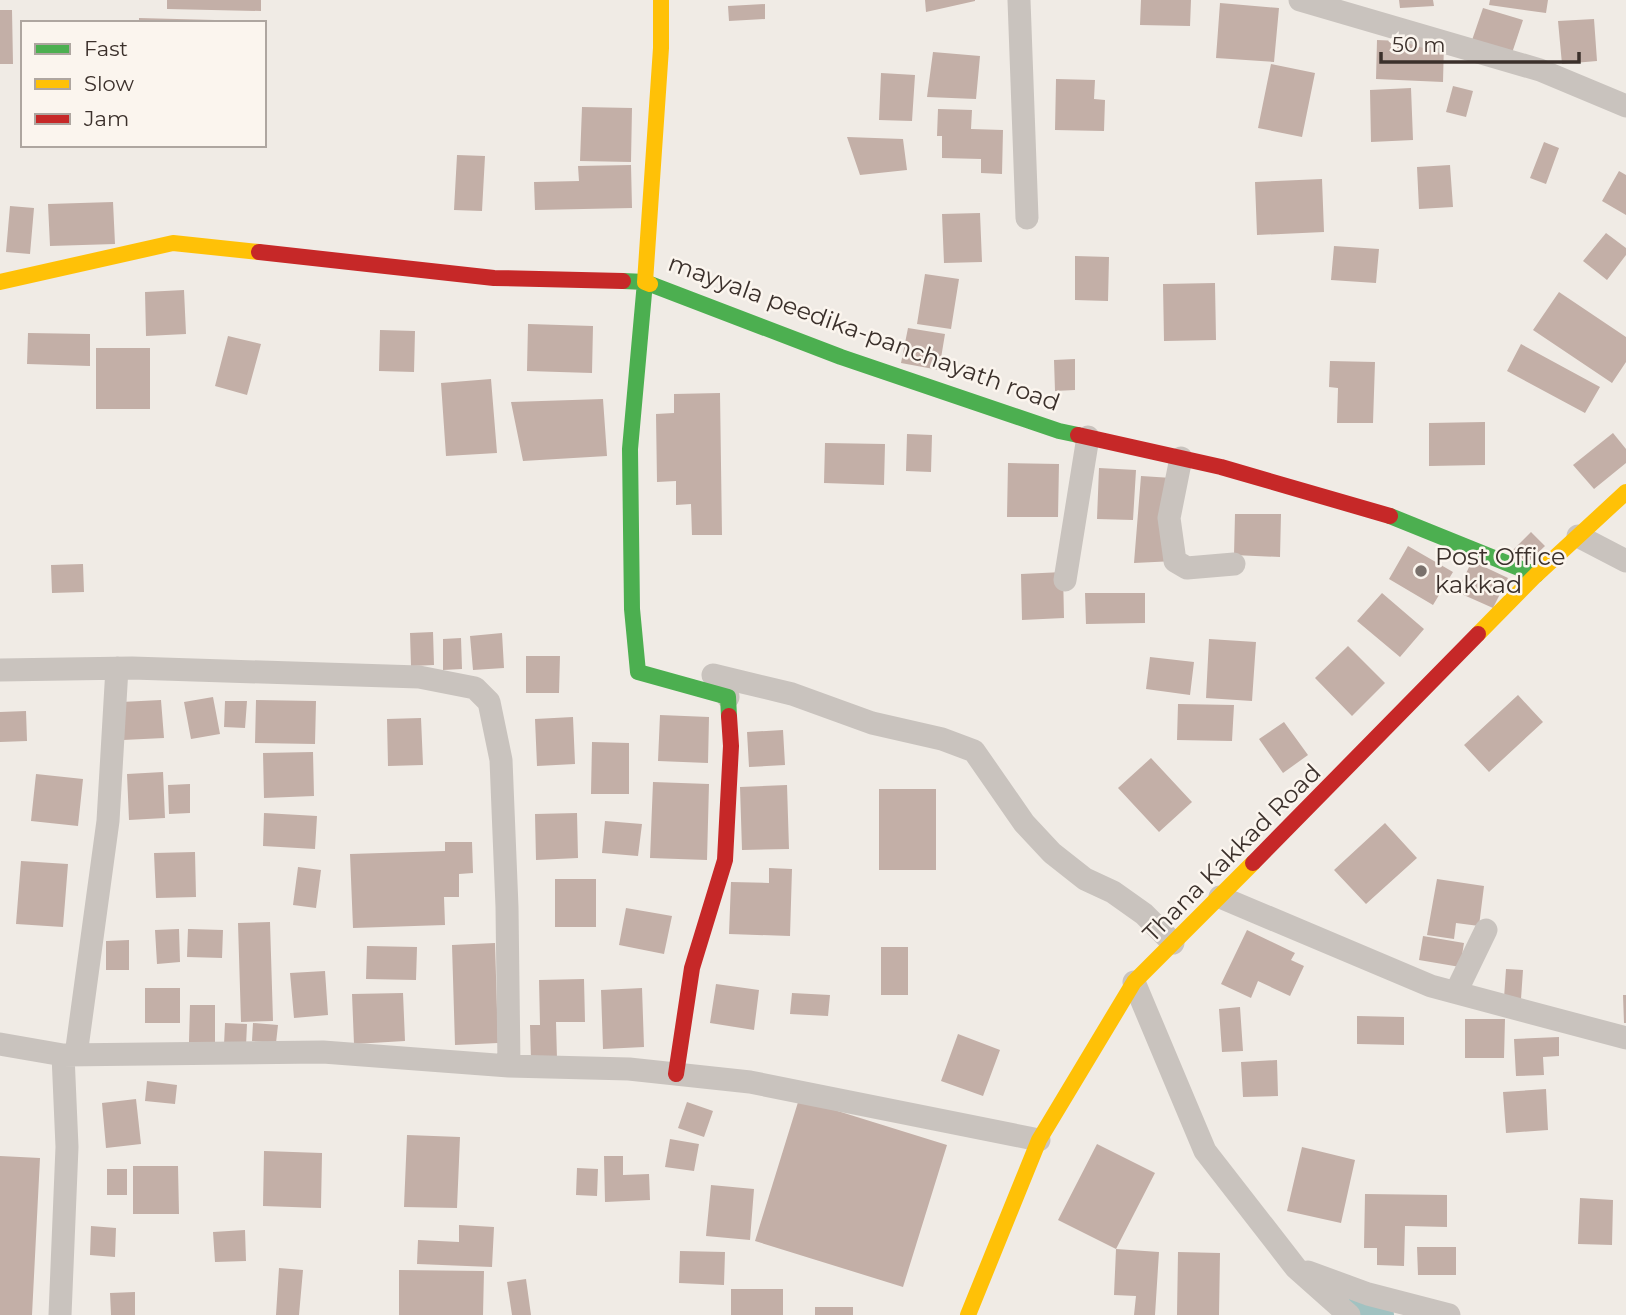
<svg xmlns="http://www.w3.org/2000/svg" width="1626" height="1315" viewBox="0 0 1626 1315" font-family="Montserrat,sans-serif">
	<rect width="100%" height="100%" fill="#f0ebe5"/>
	<g fill="none" stroke-linecap="round" stroke-linejoin="round">
		<path stroke="#a1c2c1" stroke-width="28" d="M1360,1307L1380,1315"/>
	</g>
	<path fill="#c3afa7" d="M167,0H261V11L167,9Z
		M925,0H975V1L926,12Z
		M1141,0H1191L1190,26L1140,25Z
		M1399,0H1433L1434,6L1400,8Z
		M1490,0H1548L1546,13L1489,5Z
		M1220,3L1279,8L1274,62L1216,58Z
		M765,4V19L729,21L728,6Z
		M1483,8L1523,20L1510,59L1470,46Z
		M0,10H12L13,64H0Z
		M139,18L215,20V23H139Z
		M1594,19L1597,61L1562,64L1558,21Z
		M1377,40L1444,43L1443,82L1376,79Z
		M933,52L980,56L976,99L927,97Z
		M1271,64L1315,73L1302,137L1258,128Z
		M881,73L915,75L912,121L879,120Z
		M1056,79L1095,80L1094,99L1105,100L1104,131L1055,130Z
		M1453,86L1473,91L1466,117L1446,112Z
		M1411,88L1413,140L1371,142L1370,90Z
		M582,107L632,108L631,162L580,161Z
		M938,109L972,110L971,129L1003,130L1002,174L981,173V159L942,158V136H937Z
		M847,137L903,139L907,170L860,175Z
		M1544,142L1559,148L1546,184L1530,178Z
		M457,155L485,156L482,211L454,210Z
		M631,165L632,208L535,210L534,182L579,181L578,166Z
		M1450,165L1453,207L1419,209L1417,167Z
		M1619,171L1626,175V215L1602,201Z
		M1322,179L1324,232L1257,235L1255,182Z
		M113,202L115,244L50,246L48,204Z
		M10,206L34,208L30,254L6,252Z
		M980,213L982,262L944,263L942,214Z
		M1606,233L1626,248V255L1607,280L1583,261Z
		M1334,246L1379,249L1376,283L1331,280Z
		M1075,256L1109,257L1108,301L1075,300Z
		M925,274L959,279L951,329L917,324Z
		M1215,283L1216,340L1164,341L1163,284Z
		M184,290L186,334L146,336L145,292Z
		M1559,292L1626,337V362L1612,383L1533,330Z
		M528,324L593,326L592,373L527,371Z
		M908,328L945,334L939,370L901,363Z
		M380,330L415,331L414,372L379,371Z
		M28,333L90,334V366L27,364Z
		M228,336L261,344L247,395L215,386Z
		M1521,344L1600,387L1585,413L1507,371Z
		M96,348H150V409H96Z
		M1075,359V390L1055,391L1054,360Z
		M1330,361L1375,362L1373,423H1337L1338,388L1329,387Z
		M491,379L497,453L446,456L441,383Z
		M720,393L722,535H692L691,504L676,505V481L657,482L656,414L674,413V394Z
		M603,399L607,456L523,461L511,402Z
		M1485,422V465L1429,466V423Z
		M1613,433L1626,449V463L1594,489L1573,465Z
		M907,434L932,435L931,472L906,471Z
		M825,443L885,444L884,485L824,483Z
		M1008,463L1059,464L1058,517H1007Z
		M1099,468L1136,470L1133,520L1097,519Z
		M1141,476L1172,478L1175,561L1134,563Z
		M1235,514H1281L1280,557L1234,555Z
		M1531,532L1545,546L1527,563L1513,550Z
		M1408,546L1453,572L1433,605L1389,579Z
		M1472,561L1508,578L1493,608L1457,592Z
		M83,564L84,592L52,593L51,565Z
		M1063,572L1064,618L1022,620L1021,574Z
		M1085,593H1145V623L1086,624Z
		M1382,593L1424,629L1400,657L1357,621Z
		M433,632L434,665L411,666L410,633Z
		M502,633L504,668L473,670L470,636Z
		M461,638L462,669L443,670V639Z
		M1209,639L1256,642L1252,701L1206,698Z
		M1348,646L1385,683L1352,716L1315,678Z
		M526,656H560L559,693H526Z
		M1150,657L1194,662L1190,695L1146,689Z
		M1518,695L1543,722L1489,772L1464,745Z
		M213,697L220,734L191,739L184,702Z
		M161,700L164,738L123,740L121,702Z
		M256,700L316,701L315,744L255,743Z
		M225,701H247L245,728L224,727Z
		M1178,704L1234,705L1232,741L1177,740Z
		M26,711L27,741L0,742V712Z
		M660,715L709,717L708,763L658,761Z
		M573,717L575,764L537,766L535,719Z
		M421,718L423,765L388,766L387,719Z
		M1284,722L1308,755L1283,773L1259,739Z
		M783,730L785,765L749,767L747,732Z
		M592,742L629,743V794H591Z
		M313,752L314,796L264,798L263,753Z
		M1151,758L1192,802L1159,832L1118,788Z
		M163,772L165,818L129,820L127,774Z
		M36,774L83,779L78,826L31,821Z
		M653,782L709,784L707,860L650,858Z
		M190,784V813L169,814L168,785Z
		M787,785L789,849L742,850L740,787Z
		M879,789H936V870H879Z
		M264,813L317,816L315,849L263,846Z
		M577,813L578,858L536,860L535,814Z
		M605,821L642,824L638,856L602,853Z
		M1385,823L1417,858L1366,904L1334,870Z
		M445,842H472L473,873L459,874V897H444L445,925L353,928L350,854L445,851Z
		M195,852L196,897L156,898L154,853Z
		M21,861L68,864L63,927L16,924Z
		M298,867L321,870L316,908L293,905Z
		M769,868L792,869L790,936L729,934L731,882L769,883Z
		M555,879H596V927H555Z
		M1437,879L1484,886L1479,926L1456,923L1454,939L1427,935Z
		M626,908L672,916L664,954L619,945Z
		M270,922L273,1021L241,1022L238,923Z
		M179,929L180,962L157,964L155,930Z
		M188,929L223,930L222,958L187,957Z
		M1247,930L1295,953L1291,960L1304,966L1290,996L1258,981L1251,998L1221,984Z
		M1423,936L1464,943L1460,967L1419,960Z
		M129,940V970H106V941Z
		M495,943L498,1043L455,1045L452,945Z
		M367,946L417,947L416,980L366,979Z
		M881,947H908V995H881Z
		M1506,969L1523,970L1521,999L1504,998Z
		M325,971L328,1015L294,1018L290,973Z
		M584,979L585,1022H556L557,1059L531,1060L530,1025H540L539,980Z
		M716,984L759,990L754,1030L710,1023Z
		M145,988H180V1023H145Z
		M642,988L644,1047L603,1049L601,990Z
		M403,993L405,1041L354,1044L352,994Z
		M792,993L830,995L828,1016L790,1014Z
		M1623,995H1626V1023H1624Z
		M190,1005H215V1042H189Z
		M1240,1007L1243,1051L1222,1052L1219,1009Z
		M1357,1016L1404,1017V1045L1357,1044Z
		M1465,1019H1505L1504,1058H1465Z
		M225,1023L247,1024L246,1046L224,1045Z
		M253,1023L278,1025L276,1043L252,1041Z
		M958,1034L1000,1050L983,1096L941,1081Z
		M1559,1037V1056L1543,1057L1544,1075L1516,1076L1514,1039Z
		M1277,1060L1278,1096L1243,1097L1241,1062Z
		M147,1081L177,1085L175,1104L145,1101Z
		M1546,1089L1548,1130L1506,1133L1503,1092Z
		M136,1099L141,1144L106,1148L102,1103Z
		M799,1099L947,1145L903,1287L755,1241Z
		M687,1102L713,1111L704,1137L678,1128Z
		M407,1135L460,1137L457,1208L404,1207Z
		M670,1139L699,1144L694,1171L665,1167Z
		M1097,1144L1155,1173L1116,1249L1058,1220Z
		M1302,1147L1355,1160L1341,1223L1287,1211Z
		M264,1151L322,1153L321,1208L263,1206Z
		M0,1156L40,1158L32,1315H0Z
		M604,1156H623V1175L649,1174L650,1200L605,1202Z
		M133,1166H178L179,1214H133Z
		M577,1168L598,1169L597,1196L576,1195Z
		M107,1169H127V1195H107Z
		M711,1185L754,1189L750,1240L706,1236Z
		M1365,1194L1447,1195V1227L1405,1226L1404,1266L1377,1265V1248H1364Z
		M1580,1198L1613,1200L1612,1245L1578,1244Z
		M459,1225L494,1227L492,1267L417,1264L418,1240L459,1242Z
		M91,1226L116,1228L115,1257L90,1255Z
		M245,1230L246,1261L215,1262L213,1232Z
		M1417,1247H1456V1275H1418Z
		M1116,1249L1159,1252L1155,1315H1134L1136,1296L1114,1295Z
		M680,1251L725,1252L724,1285L679,1283Z
		M1178,1252L1220,1253L1219,1315H1177Z
		M279,1268L303,1270L299,1315H276Z
		M399,1270L484,1271L483,1315H399Z
		M526,1279L531,1315H512L507,1282Z
		M731,1289H783V1315H731Z
		M135,1292V1315H111L110,1293Z
		M815,1307H853V1315H815Z"/>
	<g fill="none" stroke-linecap="round" stroke-linejoin="round">
		<path stroke="#c9c3be" stroke-width="23" d="M1019,0L1027,218
			M1300,0L1540,70L1626,106
			M1181,458L1169,518L1175,561L1187,568L1234,564
			M1578,536L1626,561
			M1065,580L1088,437
			M0,670L132,668L419,677L475,688L489,702L501,760L507,907L509,1066
			M728,697L713,675L792,694L872,723L942,739L974,751L1024,823L1052,853L1085,879L1113,892L1144,914L1173,943
			M1220,897L1431,986L1626,1038
			M1134,982L1205,1151L1296,1268L1349,1315
			M1456,992L1486,930
			M0,1044L63,1055L323,1052L509,1066L629,1069L750,1082L1039,1140
			M76,1055L108,821L117,668
			M1308,1272L1368,1294L1449,1315
			M60,1315L67,1147L63,1055"/>
		<path stroke="#4caf50" stroke-width="16" d="M623,281L645,282L630,449L632,609L638,672L728,697L729,716
			M650,284L841,357L1059,431L1078,435
			M1390,516L1536,575"/>
		<path stroke="#ffc107" stroke-width="16" d="M0,282L173,243L259,252
			M650,284L645,282L661,48V0
			M1478,634L1536,575L1626,492
			M968,1315L1039,1140L1134,982L1253,863"/>
		<path stroke="#c62828" stroke-width="16" d="M259,252L494,278L623,281
			M1078,435L1221,467L1390,516
			M1253,863L1478,634
			M676,1074L692,968L725,860L731,746L729,716"/>
	</g>
	<circle fill="#7a716c" stroke="#fbf5ee" stroke-width="2.5" cx="1421" cy="571" r="7"/>
	<g text-anchor="middle" stroke-width="5" stroke-linejoin="round" paint-order="stroke">
		<g font-size="24" fill="#3b302b" stroke="#fbf5ee">
			<text transform="translate(864 333) rotate(20)" y="8">mayyala peedika-panchayath road</text>
			<text transform="translate(1232 853) rotate(-45)" y="8">Thana Kakkad Road</text>
		</g>
		<g font-size="24" fill="#3b302b" stroke="#fbf5ee" text-anchor="start">
			<text x="1435" y="565">Post Office<tspan x="1435" dy="28">kakkad</tspan></text>
		</g>
	</g>
	<rect x="21" y="21" width="245" height="126" fill="#fbf5ee" stroke="#aea6a0" stroke-width="2"/>
	<rect x="35" y="44" width="35" height="10" fill="#4caf50" stroke="#aea6a0" stroke-width="2"/>
	<text x="84" y="56" font-size="21" fill="#3b302b">Fast</text>
	<rect x="35" y="79" width="35" height="10" fill="#ffc107" stroke="#aea6a0" stroke-width="2"/>
	<text x="84" y="91" font-size="21" fill="#3b302b">Slow</text>
	<rect x="35" y="114" width="35" height="10" fill="#c62828" stroke="#aea6a0" stroke-width="2"/>
	<text x="84" y="126" font-size="21" fill="#3b302b">Jam</text>
	<path d="M1381 52v10h198v-10" fill="none" stroke="#3b302b" stroke-width="3.5"/>
	<text x="1392" y="52" font-size="21" fill="#3b302b" stroke="#fbf5ee" stroke-width="5" paint-order="stroke">50 m</text>
</svg>
